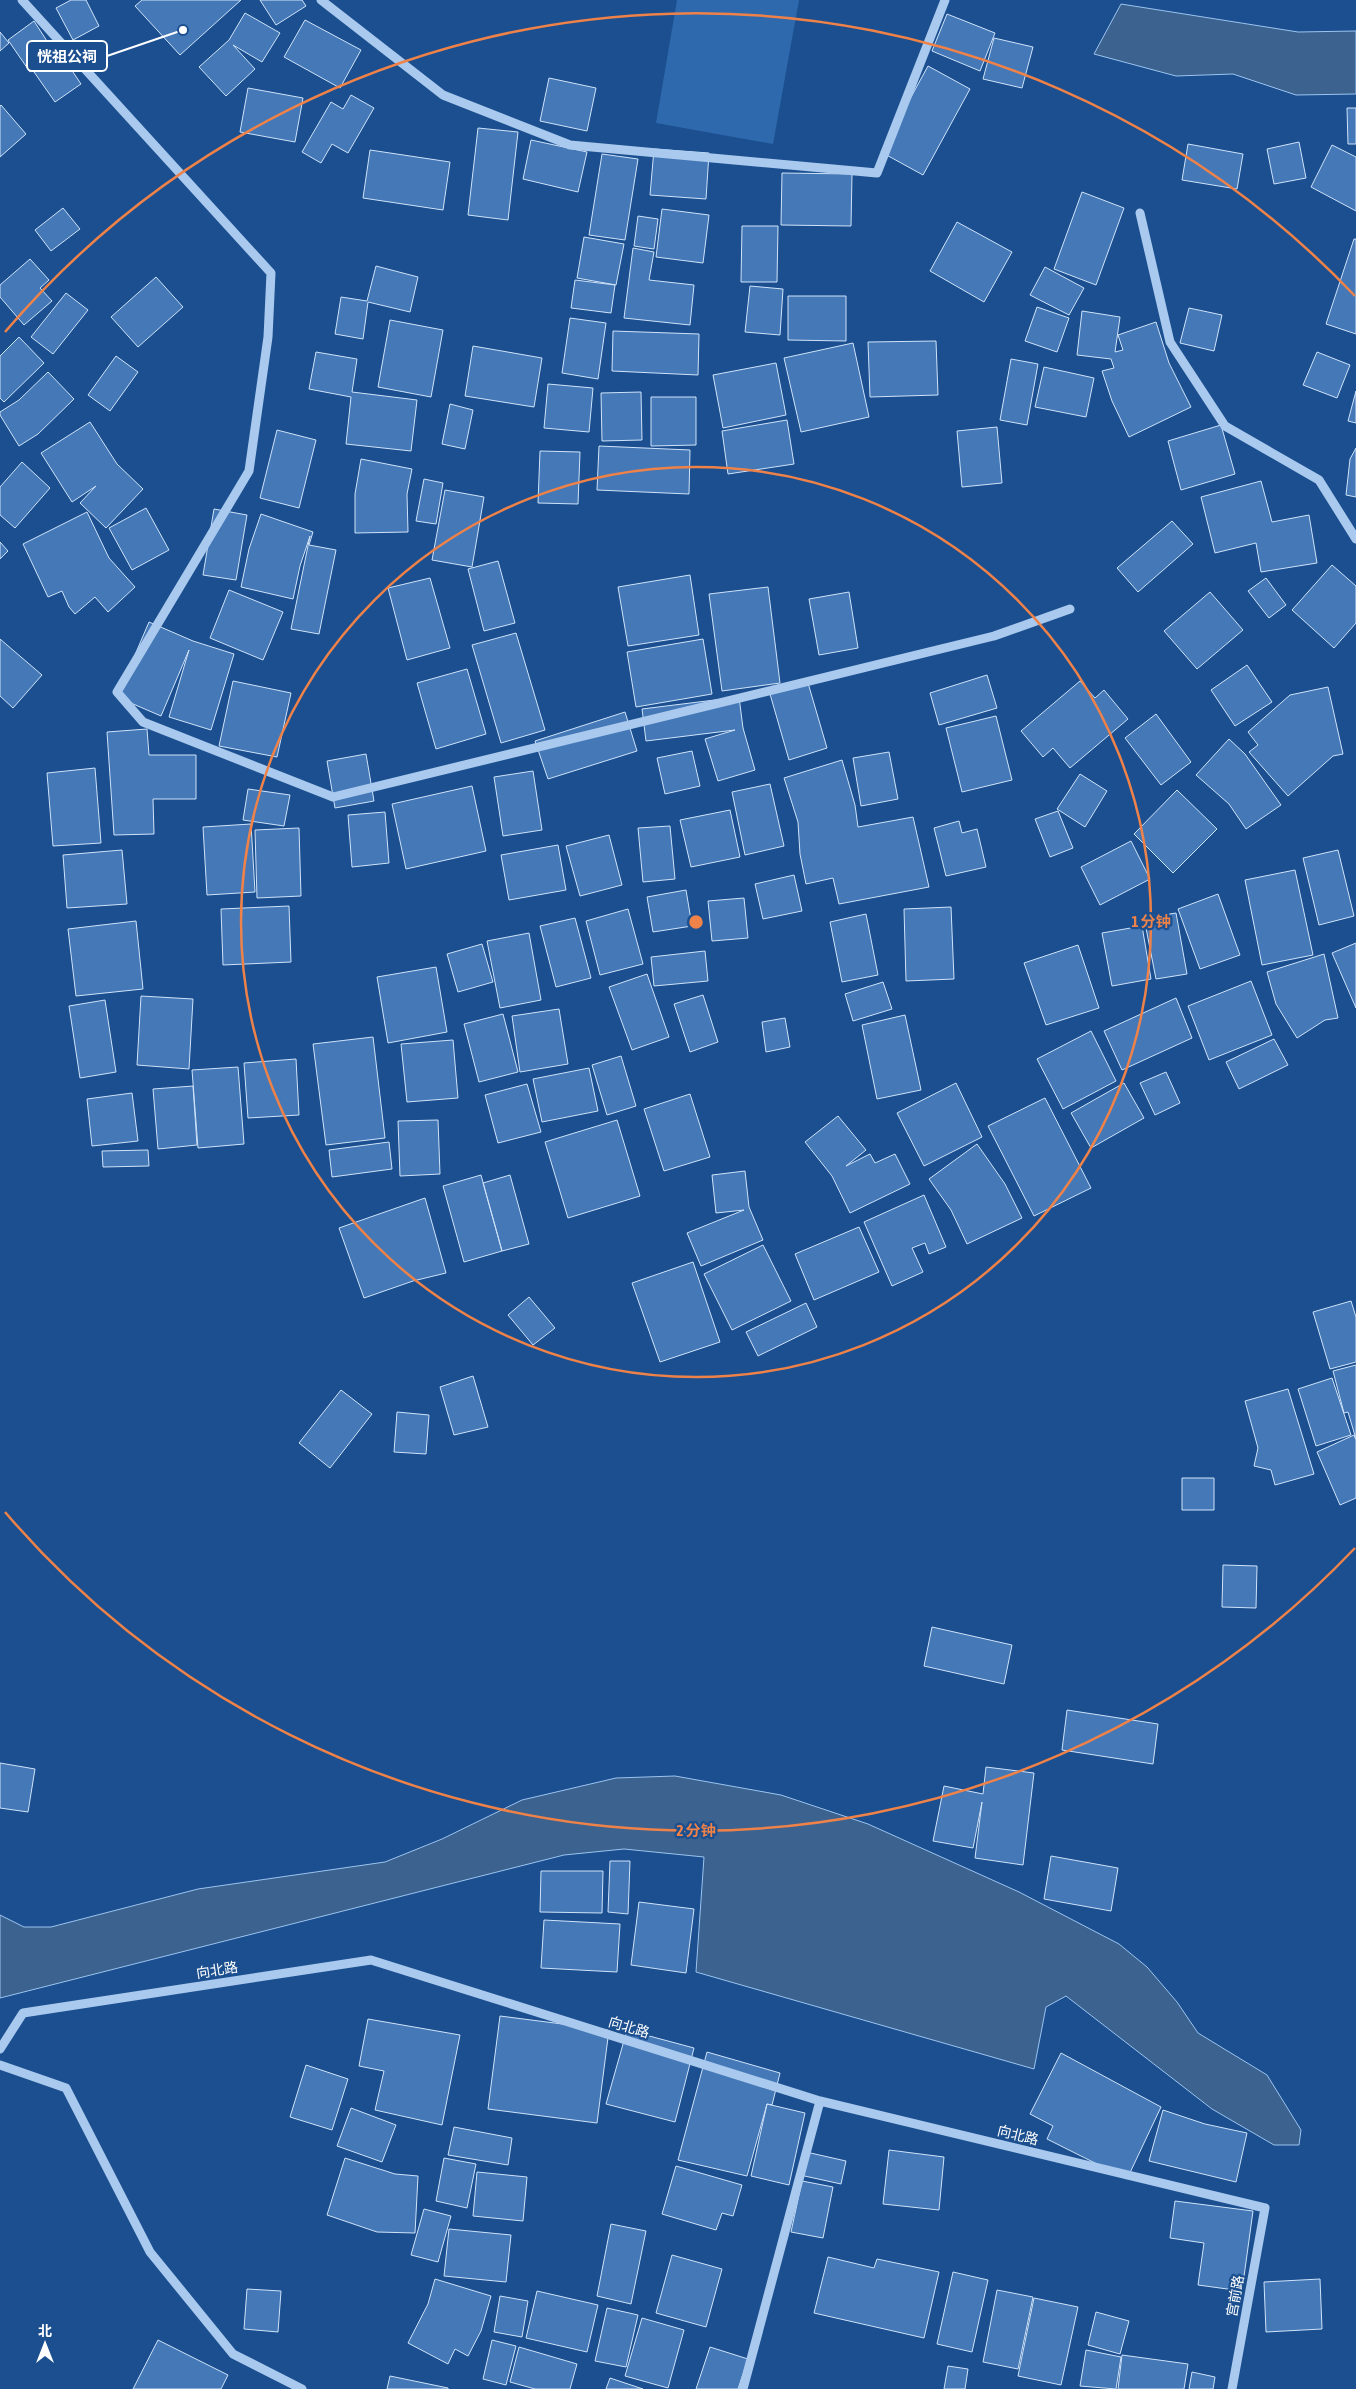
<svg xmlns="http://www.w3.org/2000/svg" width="1356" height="2389" viewBox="0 0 1356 2389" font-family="'Asap Condensed','Noto Sans SC',sans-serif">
	<rect width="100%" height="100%" fill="#1b4f8f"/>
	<path fill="#2e69ad" d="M677,0H799L773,144L656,123Z"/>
	<path fill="#3c6290" stroke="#9cc4f0" d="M1121,4L1298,32L1356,31V94L1296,95L1233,74L1176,76L1094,54Z
		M675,1776L781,1795L868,1824L1019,1892L1119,1944L1147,1967L1177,2002L1198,2033L1267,2075L1301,2130L1299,2145H1274L1212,2109L1066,1996L1046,2007L1034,2069L696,1972L704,1857L624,1849L564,1855L0,1998V1915L24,1927H51L198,1889L385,1862L442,1839L522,1800L616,1778Z"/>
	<path fill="#4478b7" stroke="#cfe3fa" d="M71,0H86L99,26L73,40L56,8Z
		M142,0H241L180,55L135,6Z
		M260,0H302L306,6L276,25Z
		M245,13L280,33L262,62L233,45L255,69L226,96L199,67L229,40Z
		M947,14L995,33L980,71L932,51Z
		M305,20L361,50L340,88L284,57Z
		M34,21L56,55L30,72L8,40Z
		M0,32L9,43L0,51Z
		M994,38L1033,47L1022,88L983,79Z
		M61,54L81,84L55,102L34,72Z
		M928,66L970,89L923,175L881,152Z
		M549,78L596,88L587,131L540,121Z
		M248,88L303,98L295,142L240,132Z
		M351,95L374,108L348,153L332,144L321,163L302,152L331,102L343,109Z
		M1,105L26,134L0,157V106Z
		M1347,108H1356V144H1348Z
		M478,128L518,132L508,220L468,215Z
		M531,140L587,152L578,192L523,179Z
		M1299,142L1306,178L1274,184L1267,149Z
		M1188,144L1243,154L1237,189L1182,180Z
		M1332,145L1356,157V211L1311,187Z
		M654,149L709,153L706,199L650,195Z
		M370,150L450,162L443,210L363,198Z
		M602,154L638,159L625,240L589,235Z
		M782,173L852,174L851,226L781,225Z
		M1082,192L1124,208L1096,285L1054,269Z
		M63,208L80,229L51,251L35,230Z
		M662,209L709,215L703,263L656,257Z
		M638,216L658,219L654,249L634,246Z
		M957,222L1012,252L984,302L930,271Z
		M742,226H778L777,282H741Z
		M584,237L624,244L616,285L577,278Z
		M1354,239H1356V334L1326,324Z
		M633,248L654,252L649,280L694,285L690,325L624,318Z
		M30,259L49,280L40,288L52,301L24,325L0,297V285Z
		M376,266L418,277L410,312L368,302L363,339L335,334L341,297L367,301Z
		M1045,267L1084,288L1069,315L1030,295Z
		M156,277L183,307L138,347L111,317Z
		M575,280L615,285L611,313L571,308Z
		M750,286L783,289L780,335L745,332Z
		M66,293L88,310L53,354L31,337Z
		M788,296H846V341L788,340Z
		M1037,307L1069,318L1057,352L1025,341Z
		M1189,308L1222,315L1214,351L1180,343Z
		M1082,311L1120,317L1115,352L1123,350L1118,335L1156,322L1169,363L1191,407L1129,437L1112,401L1102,371L1114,368L1111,359L1077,355Z
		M570,318L606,323L598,379L562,373Z
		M390,320L443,330L431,397L378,387Z
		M613,331L699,334L698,375L612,371Z
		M19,337L44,363L4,402L0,398V356Z
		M936,341L938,395L870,397L868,342Z
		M853,343L869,417L801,432L784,358Z
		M473,346L542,358L534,407L465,396Z
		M316,352L357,359L352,392L417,400L411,451L346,444L351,397L309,389Z
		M1317,352L1350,365L1337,398L1303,385Z
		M116,356L138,372L110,411L88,395Z
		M1011,359L1038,364L1027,425L1000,420Z
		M776,363L786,415L723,428L713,375Z
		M1044,367L1094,378L1086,417L1035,407Z
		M48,372L74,399L38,434L19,446L0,415V412L19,400Z
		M548,384L593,388L589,432L544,428Z
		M1356,391V423L1348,421Z
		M641,392L642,440L602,441L601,393Z
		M651,397H696V445L651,446Z
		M450,404L473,410L465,449L442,444Z
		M787,420L794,464L728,474L722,431Z
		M90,422L117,464L143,489L106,528L80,503L96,486L72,502L41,453Z
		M1221,425L1235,474L1181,490L1168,441Z
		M997,427L1002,483L962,487L957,431Z
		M277,430L316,440L299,508L260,498Z
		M599,446L690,450L689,494L597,490Z
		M1356,448V497L1346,495L1350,459Z
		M540,451L580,452L578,504L538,503Z
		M361,459L412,469L407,494L408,532L355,533V494Z
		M22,462L50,488L15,528L0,515V487Z
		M424,479L443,483L436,524L416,521Z
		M1261,481L1272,522L1309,515L1317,563L1261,572L1256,543L1215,553L1201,497Z
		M445,490L484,497L472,567L432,560Z
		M146,508L169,550L132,570L109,528Z
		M214,509L247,515L236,580L203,575Z
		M87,512L109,558L135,587L108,612L95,597L75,614L69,607L62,591L48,597L23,544Z
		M261,514L313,532L309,545L336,550L319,634L291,629L310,536L300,566L293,599L241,587L249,549Z
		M1172,521L1193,544L1138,592L1117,568Z
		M0,542L8,551L0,559Z
		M498,561L515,623L484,631L468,569Z
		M1332,565L1356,586V623L1334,648L1292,610Z
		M690,575L699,635L628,646L618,587Z
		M430,578L450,648L407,660L388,588Z
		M1266,578L1286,605L1269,618L1248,591Z
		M768,587L780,683L722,691L709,594Z
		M229,590L283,612L263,660L210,638Z
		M849,592L858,648L819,655L809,599Z
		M1210,592L1243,630L1197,669L1164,631Z
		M149,622L193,641L234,654L211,730L169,717L189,650L161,716L117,697Z
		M516,633L545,730L501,743L472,645Z
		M0,639L42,675L13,708L0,696Z
		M703,639L712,694L636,707L627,652Z
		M1247,665L1272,702L1235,726L1211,690Z
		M467,669L486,734L436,749L417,683Z
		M987,675L997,708L939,725L930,693Z
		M233,681L291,693L277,757L219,746Z
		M1080,681L1095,698L1104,690L1128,719L1070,768L1053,748L1043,757L1021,731Z
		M808,683L827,748L789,760L770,694Z
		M1328,687L1343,754L1333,756L1288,796L1249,752L1258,745L1248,732L1290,695Z
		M739,697L743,728L755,770L718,781L705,739L735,730L646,741L642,709Z
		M625,712L637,751L548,779L535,741Z
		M1156,714L1191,762L1161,785L1125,738Z
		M996,716L1012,780L962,792L946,728Z
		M147,729L149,755H196V799H153L154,834L114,835L107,732Z
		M1229,739L1245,754L1281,805L1246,829L1229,804L1196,775Z
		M692,751L700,786L665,794L657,758Z
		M889,752L898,799L861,806L853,758Z
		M366,754L374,801L335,808L327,761Z
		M842,760L855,805L858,827L913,817L929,887L839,904L833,878L806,884L800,854L798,822L784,778Z
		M95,768L101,843L53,846L47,773Z
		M533,771L542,830L503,836L494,777Z
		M1080,774L1107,791L1085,827L1057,809Z
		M770,784L784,846L745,855L732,792Z
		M472,786L486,851L406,869L392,804Z
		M248,789L290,795L284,826L243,820Z
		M1177,790L1217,829L1173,873L1134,834Z
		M730,810L740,857L691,867L680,820Z
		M1058,811L1073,848L1050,857L1035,819Z
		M385,812L389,863L352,867L348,815Z
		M959,821L962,833L977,829L986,867L946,876L934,828Z
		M251,824L255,892L207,895L203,827Z
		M670,826L675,879L643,882L638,828Z
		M299,828L301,896L257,898L255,830Z
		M609,835L622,885L580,896L566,846Z
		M1131,841L1150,879L1100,905L1081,867Z
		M558,845L566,890L509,900L501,855Z
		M122,850L127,904L67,908L63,855Z
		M1338,850L1354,916L1319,925L1303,858Z
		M1295,870L1313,955L1262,965L1245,880Z
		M794,875L802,911L763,919L755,884Z
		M686,890L692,926L653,932L647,897Z
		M1218,894L1240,955L1200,969L1178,909Z
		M744,898L748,938L712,941L708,901Z
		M289,906L291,962L223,965L221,909Z
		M951,907L954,979L906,981L904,909Z
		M628,909L643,964L600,975L586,921Z
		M1176,913L1187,974L1156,979L1144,918Z
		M866,914L878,975L842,982L830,922Z
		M575,918L591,978L556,987L540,926Z
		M136,921L143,989L76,996L68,929Z
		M1142,926L1151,979L1112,986L1102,933Z
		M529,933L541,1000L500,1008L487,941Z
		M1356,943V1008L1332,953Z
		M482,944L493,982L458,992L447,954Z
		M1078,945L1099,1008L1046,1025L1024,963Z
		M705,951L708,981L654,986L651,957Z
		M1324,954L1338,1018L1325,1020L1297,1038L1276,1004L1267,972Z
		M436,967L447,1032L388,1043L377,977Z
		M647,974L669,1037L632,1050L609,987Z
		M1251,981L1272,1035L1209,1060L1188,1006Z
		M883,982L892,1009L853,1021L845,994Z
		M703,995L718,1042L690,1052L674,1004Z
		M141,996L193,999L189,1069L137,1065Z
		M1176,998L1192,1038L1122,1070L1104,1031Z
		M105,1000L116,1072L80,1078L69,1006Z
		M559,1009L568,1064L520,1072L512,1016Z
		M503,1014L518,1072L479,1082L464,1024Z
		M905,1015L921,1090L877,1099L862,1025Z
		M785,1018L790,1047L766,1052L762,1022Z
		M1091,1031L1116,1081L1063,1109L1037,1059Z
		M373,1037L385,1138L326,1145L313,1044Z
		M1274,1039L1288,1065L1239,1089L1226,1062Z
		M453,1040L458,1098L407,1102L401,1044Z
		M621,1056L636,1106L607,1115L592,1065Z
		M296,1059L299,1115L248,1118L244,1063Z
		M238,1067L244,1144L198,1148L192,1070Z
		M589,1068L598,1111L542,1122L533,1079Z
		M1166,1072L1180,1103L1155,1115L1140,1083Z
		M956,1083L982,1137L924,1166L897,1113Z
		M1124,1083L1144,1118L1091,1148L1071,1113Z
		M527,1084L541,1132L498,1143L485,1095Z
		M193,1086L197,1145L158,1149L153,1089Z
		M132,1093L138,1141L92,1146L87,1099Z
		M690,1094L710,1157L664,1171L644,1109Z
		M1045,1098L1091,1188L1034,1216L988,1126Z
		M838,1116L866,1150L846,1166L870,1154L875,1163L895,1154L910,1184L850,1213L832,1176L805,1142Z
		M438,1120L440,1174L400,1176L398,1121Z
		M617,1120L640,1196L568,1218L545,1142Z
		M389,1142L392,1169L332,1177L329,1150Z
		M977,1144L1005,1184L1022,1218L967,1244L951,1210L929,1179Z
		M148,1150L149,1166L103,1167L102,1151Z
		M745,1171L749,1207L763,1240L701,1266L687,1233L744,1210L716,1213L712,1175Z
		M481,1175L502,1251L464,1262L443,1186Z
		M510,1175L529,1244L502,1251L483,1183Z
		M924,1195L946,1247L929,1254L925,1243L912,1248L923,1272L892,1286L864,1222Z
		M425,1198L446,1273L413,1281L364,1298L339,1228Z
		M859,1227L879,1272L814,1300L795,1254Z
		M763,1245L791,1301L732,1330L704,1274Z
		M693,1262L720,1342L660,1362L632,1283Z
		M529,1297L555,1328L533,1345L508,1315Z
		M1351,1301L1356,1317V1362L1330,1369L1313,1312Z
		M806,1303L817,1327L758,1356L746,1332Z
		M1356,1365V1439L1348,1412L1344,1413L1333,1371Z
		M473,1376L488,1427L454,1435L440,1387Z
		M1332,1378L1351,1435L1316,1446L1298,1389Z
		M1288,1389L1314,1474L1275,1485L1271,1470L1254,1466L1258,1448L1245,1401Z
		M341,1390L372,1414L330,1468L299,1443Z
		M397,1412L429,1415L426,1454L394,1452Z
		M1354,1435L1356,1440V1498L1340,1505L1317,1452Z
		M1182,1478H1214V1510H1182Z
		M1223,1565L1257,1566L1256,1608L1222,1607Z
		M932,1627L1012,1645L1004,1684L924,1666Z
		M1067,1710L1158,1724L1153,1764L1062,1750Z
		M0,1763L35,1769L28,1812L0,1808Z
		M986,1767L1034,1773L1023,1865L975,1858L982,1802L973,1848L933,1841L944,1786L983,1794Z
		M1051,1856L1118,1868L1111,1911L1044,1899Z
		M610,1861H630L628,1914L608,1912Z
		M541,1871H603L602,1913L540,1912Z
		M639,1902L694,1909L686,1973L631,1965Z
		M544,1920L620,1924L617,1972L541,1968Z
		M500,2016L609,2030L597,2123L488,2109Z
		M368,2019L460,2035L442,2125L375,2110L384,2071L359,2066Z
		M627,2030L694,2048L675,2122L606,2104Z
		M707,2052L780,2073L772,2105L767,2104L747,2176L678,2160Z
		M1061,2053L1161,2107L1127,2179L1047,2139L1053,2126L1030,2114Z
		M306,2065L348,2079L332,2130L290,2117Z
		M767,2104L805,2113L789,2185L751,2176Z
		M351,2108L396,2125L382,2162L337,2146Z
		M1163,2110L1205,2124L1247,2133L1236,2182L1149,2161Z
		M454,2127L512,2138L508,2165L448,2155Z
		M889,2150L944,2157L939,2210L883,2204Z
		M806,2152L846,2161L841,2184L800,2175Z
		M345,2158L395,2174L418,2176L415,2233L377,2232L327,2215Z
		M444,2158L476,2164L467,2208L436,2201Z
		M676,2166L742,2185L733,2216L722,2213L716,2230L662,2214Z
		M477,2172L527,2177L523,2221L473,2216Z
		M802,2181L833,2187L823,2238L791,2232Z
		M1175,2201L1253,2211L1242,2291L1198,2285L1204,2243L1170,2238Z
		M424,2209L451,2216L438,2262L411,2255Z
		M611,2224L646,2231L631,2304L597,2296Z
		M449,2229L511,2235L506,2282L444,2276Z
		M672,2255L722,2269L706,2327L656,2313Z
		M828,2257L874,2268L877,2259L939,2272L924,2338L814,2313Z
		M953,2272L988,2280L972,2352L937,2344Z
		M435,2279L491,2296L481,2331L468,2356L455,2349L448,2364L408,2343L428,2304Z
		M1320,2279L1322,2329L1266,2332L1264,2282Z
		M247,2289L281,2291L278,2332L244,2329Z
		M997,2290L1033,2297L1018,2369L983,2362Z
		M537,2291L598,2305L587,2352L526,2338Z
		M500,2296L528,2301L522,2337L494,2332Z
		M1034,2298L1078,2307L1061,2385L1018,2376Z
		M607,2308L638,2315L626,2367L595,2361Z
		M1096,2312L1129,2321L1120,2354L1088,2345Z
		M642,2318L684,2330L668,2388L625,2376Z
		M158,2340L228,2375L221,2389H133Z
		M492,2340L516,2346L506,2385L483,2379Z
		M519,2347L577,2364L570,2389H535L510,2382Z
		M710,2347L748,2359L738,2389H696Z
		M1086,2350L1121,2357L1116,2389L1080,2386Z
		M1122,2355L1188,2364L1184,2389H1118Z
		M948,2366L968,2369L965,2389H944Z
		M1192,2372L1215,2377L1213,2389H1189Z
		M390,2376L448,2388V2389H387Z
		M610,2378L643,2389H606Z"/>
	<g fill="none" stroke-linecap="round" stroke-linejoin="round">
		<path stroke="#a9c9ee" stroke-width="9" d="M22,0L271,273L268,337L249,471L117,692L143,722L333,797L994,636L1070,609
			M321,0L443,95L570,145L877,173L945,0
			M1140,213L1170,342L1225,426L1319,480L1356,539
			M0,2049L23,2013L371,1960L820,2101L1265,2208L1232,2389
			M0,2065L66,2088L150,2252L233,2354L302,2389
			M743,2389L820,2101"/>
	</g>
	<g fill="none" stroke="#ee8249" stroke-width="2.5">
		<circle cx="696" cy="922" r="455"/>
		<path d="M1355 1548A909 909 0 0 1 5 1512M5 332A909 909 0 0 1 1355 296"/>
	</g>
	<g text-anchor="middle" stroke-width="4.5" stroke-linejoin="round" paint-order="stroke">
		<g font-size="14" fill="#fff" stroke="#1b4f8f">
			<text transform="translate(217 1970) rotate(-9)" y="5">向北路</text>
			<text transform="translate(629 2027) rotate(17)" y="5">向北路</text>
			<text transform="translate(1018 2135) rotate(14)" y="5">向北路</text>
			<text transform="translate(1235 2296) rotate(-80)" y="5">宫前路</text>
		</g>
	</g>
	<circle cx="696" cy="922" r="8" fill="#ee8249" stroke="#1b4f8f" stroke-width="2.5"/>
	<g font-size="15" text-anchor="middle" font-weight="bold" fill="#ee8249" stroke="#1b4f8f" stroke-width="4.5" stroke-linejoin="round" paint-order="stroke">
		<text x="1151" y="927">1 分钟</text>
		<text x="696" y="1836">2 分钟</text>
	</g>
	<path fill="none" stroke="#fff" stroke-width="2" d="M183 30L107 56"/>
	<circle fill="#fff" stroke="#1b4f8f" stroke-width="2" cx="183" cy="30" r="5"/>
	<rect fill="#1b4f8f" stroke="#fff" stroke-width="2" x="27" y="41" width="80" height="30" rx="5"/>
	<g font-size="15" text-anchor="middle" font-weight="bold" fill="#fff">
		<text x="67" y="62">恍祖公祠</text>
	</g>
	<g transform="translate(45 2344)" stroke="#1b4f8f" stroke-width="4" paint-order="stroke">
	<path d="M0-4L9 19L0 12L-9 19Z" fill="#ffffff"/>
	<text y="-8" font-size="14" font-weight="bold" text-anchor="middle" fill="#ffffff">北</text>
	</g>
</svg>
